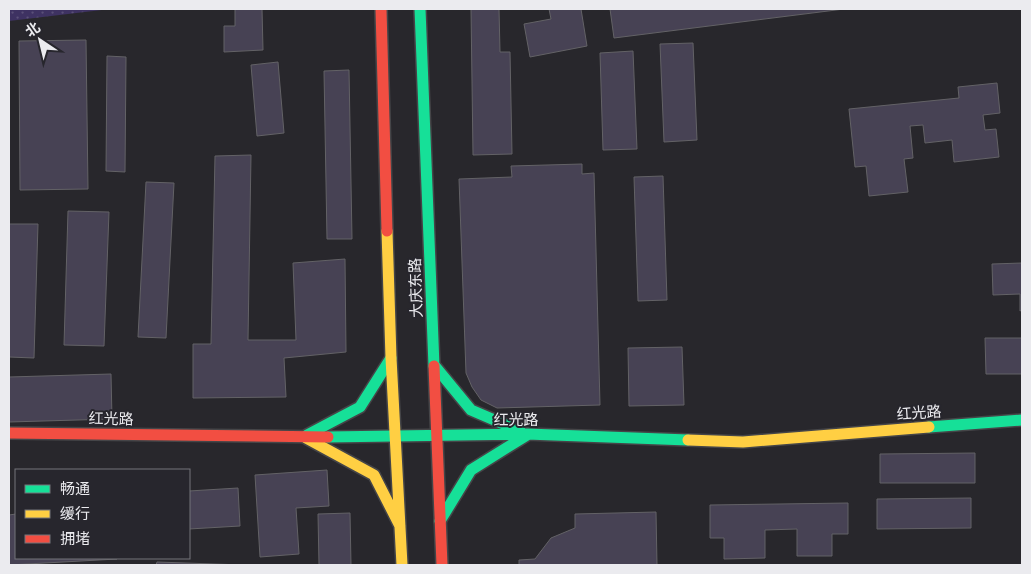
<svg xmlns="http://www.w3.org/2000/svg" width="1031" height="574" viewBox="0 0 1031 574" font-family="Ubuntu,'Noto Sans SC',sans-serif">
	<defs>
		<pattern id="grass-dots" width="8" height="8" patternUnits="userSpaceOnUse" patternTransform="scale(1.25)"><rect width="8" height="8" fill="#3e3262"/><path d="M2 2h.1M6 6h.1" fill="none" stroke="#5a5079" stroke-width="1.8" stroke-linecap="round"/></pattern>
	</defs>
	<rect width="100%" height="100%" fill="#28272c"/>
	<path fill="url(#grass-dots)" d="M9,9H110L9,21Z"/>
	<path fill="#474254" stroke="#636266" d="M235,9H262L263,50L224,52V26H235Z
		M471,9H499L500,52H510L512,154L473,155Z
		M549,9H581L587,46L530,57L524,24L551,19Z
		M610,9H844L614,38Z
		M86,40L88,189L20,190L19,41Z
		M693,43L697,140L664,142L660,44Z
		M633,51L637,149L603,150L600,53Z
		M107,56L126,57L125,172L106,171Z
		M278,62L284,133L257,136L251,65Z
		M349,70L352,239H327L324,71Z
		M997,83L1000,113L983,115L985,130L996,129L999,157L954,162L952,140L925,143L923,125L910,126L913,158L904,159L908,192L869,196L866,166L855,167L849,109L959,98L958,87Z
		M251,155L248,340H296L293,263L345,259L346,352L284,358L286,397L193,398V344H211L215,156Z
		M582,164V174L594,173L600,405L497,408L481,400L472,387L466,373L459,179L512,177L511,166Z
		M663,176L667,300L638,301L634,177Z
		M146,182L174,183L166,338L138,337Z
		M68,211L109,212L104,346L64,345Z
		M9,224H38L34,358L9,357Z
		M1022,263V310L1020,311V294L993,295L992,264Z
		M985,338H1022V374H986Z
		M682,347L684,405L629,406L628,348Z
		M111,374L112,419L9,422V377Z
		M975,453V483H880V454Z
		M327,470L329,506L296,508L299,554L260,557L255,475Z
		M238,488L240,526L189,529V491Z
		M971,498V528L877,529V499Z
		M848,503V534H832V556H797V529L765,530V558L724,559V538H710V505Z
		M656,512L657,565H519V560L535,559L551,538L575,528V514Z
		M350,513L351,565H319L318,514Z
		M16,514V558L117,559L9,565V515Z
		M157,562L243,565H156Z"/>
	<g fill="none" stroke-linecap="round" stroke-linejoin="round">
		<g stroke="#454548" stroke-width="14">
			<path id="fast" d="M420,9L434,366
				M434,365L471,410L520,431
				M929,427L1022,420
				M307,435L360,407L391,358
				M328,437L527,434L688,440
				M440,521L471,470L527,435"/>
		</g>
		<g stroke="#454548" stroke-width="14">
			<path id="slow" d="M387,231L391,358L402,565
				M306,438L374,475L400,526
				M688,440L743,442L929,427"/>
		</g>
		<g stroke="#454548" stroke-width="14">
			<path id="jam" d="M381,9L387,231
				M434,366L442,565
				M9,433L328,437"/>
		</g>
		<use href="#fast" stroke="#16e098" stroke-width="11"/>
		<use href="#slow" stroke="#ffcf43" stroke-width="11"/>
		<use href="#jam" stroke="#f24e42" stroke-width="11"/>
	</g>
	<g text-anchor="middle" stroke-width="4" stroke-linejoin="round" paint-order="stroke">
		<g font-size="15" fill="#ebebef" stroke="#27262d">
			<text transform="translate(416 288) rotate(-92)" y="5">大庆东路</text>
			<text transform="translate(919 413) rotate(-4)" y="5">红光路</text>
			<text transform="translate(111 419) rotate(1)" y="5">红光路</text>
			<text x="516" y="425">红光路</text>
		</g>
	</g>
	<rect width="1031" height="574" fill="none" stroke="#ebebef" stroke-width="20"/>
	<rect x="15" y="469" width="175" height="90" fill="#27262d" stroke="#75757b"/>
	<rect x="25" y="485" width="25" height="8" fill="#16e098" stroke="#75757b"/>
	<text x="60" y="494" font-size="15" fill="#ebebef">畅通</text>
	<rect x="25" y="510" width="25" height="8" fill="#ffcf43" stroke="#75757b"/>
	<text x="60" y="519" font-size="15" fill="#ebebef">缓行</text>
	<rect x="25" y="535" width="25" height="8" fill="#f24e42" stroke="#75757b"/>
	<text x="60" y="544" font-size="15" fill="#ebebef">拥堵</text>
	<g transform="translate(40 40) rotate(325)" stroke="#27262d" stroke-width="4" paint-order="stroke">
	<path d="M0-4L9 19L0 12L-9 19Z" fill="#ebebef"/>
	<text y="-8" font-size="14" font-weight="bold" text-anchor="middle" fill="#ebebef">北</text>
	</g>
</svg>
